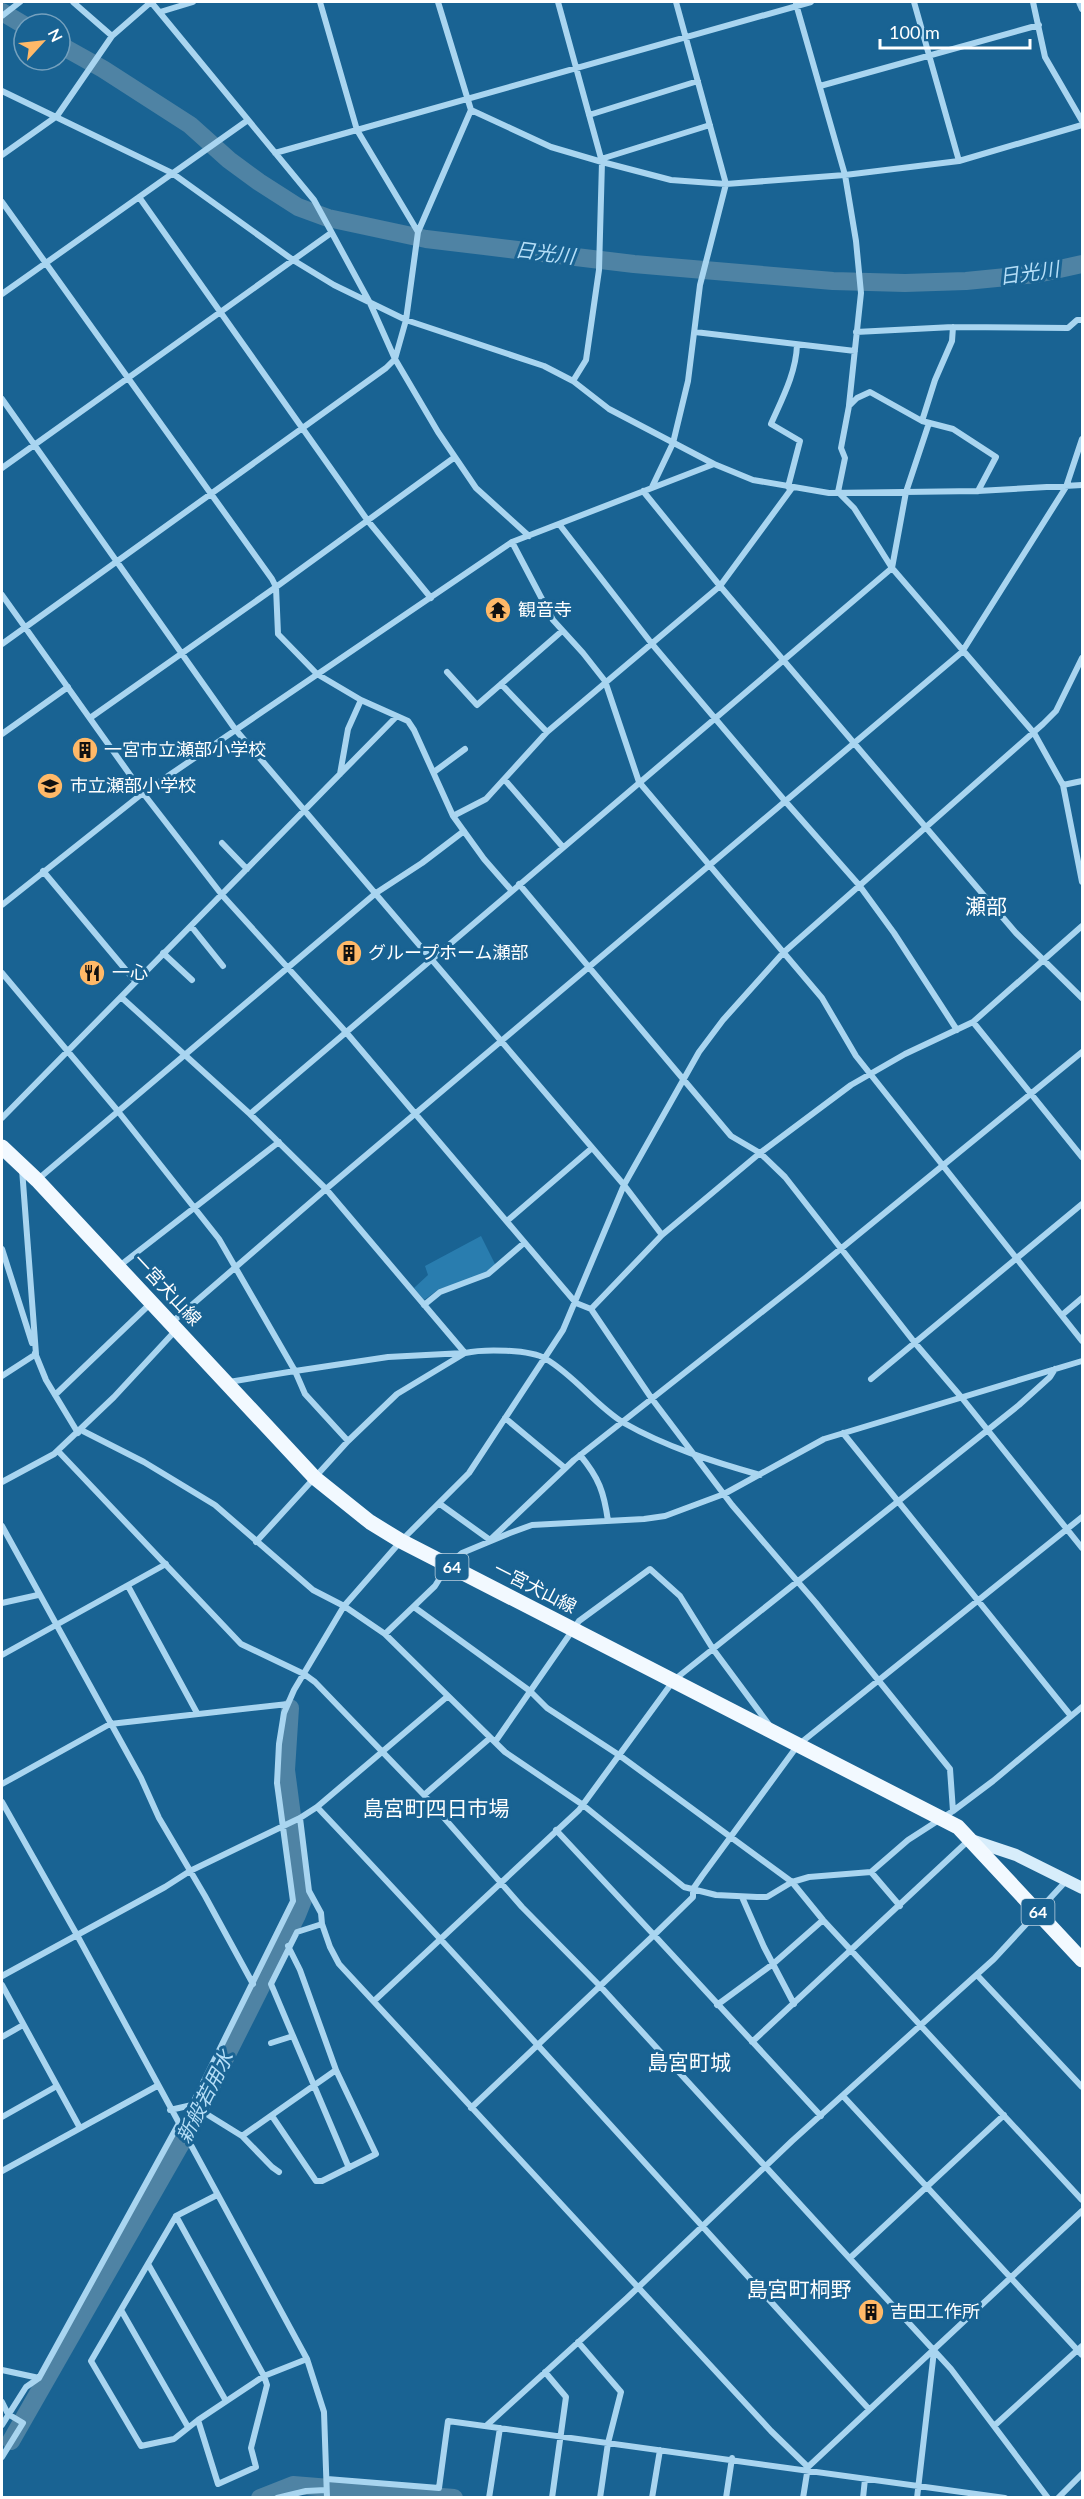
<svg xmlns="http://www.w3.org/2000/svg" width="1084" height="2499" viewBox="0 0 1084 2499" font-family="Lato,'Noto Sans JP',sans-serif">
	<rect width="100%" height="100%" fill="#196393"/>
	<path fill="#297daf" d="M481,1236L496,1266L485,1276L439,1289L424,1300L414,1288L428,1275L425,1266Z"/>
	<g fill="none" stroke-linecap="round" stroke-linejoin="round">
		<path stroke="#4f83a4" stroke-width="18" d="M2,12L24,25
			M60,45L103,69L190,125L229,160L259,182L298,207L328,218L426,239L634,264L833,281L905,283L966,281L1037,274L1082,264
			M11,2441L191,2126L297,1915L303,1900L286,1770L290,1708
			M260,2498L293,2485L454,2498"/>
		<path stroke="#a9d5f0" stroke-width="6" d="M73,2L112,36
			M151,2L314,200L370,303L395,359L438,432L476,488L529,536
			M438,2L471,110
			M558,2L602,162L599,270L586,360L573,381
			M914,2L959,161
			M1033,2L1045,57L1082,121
			M1079,2L1082,9
			M796,4L845,175L856,241L861,293L849,405
			M160,12L193,2
			M2,16L20,2
			M820,86L1039,25
			M2,91L172,173L293,260L334,285L406,320L544,366L573,381L609,409L714,464
			M589,115L698,81
			M275,153L811,2
			M2,155L57,116L112,36L151,2
			M601,159L710,125
			M139,197L368,521L431,598
			M2,202L272,579L276,587L278,634L317,674L361,700L408,721L414,730L453,816L484,859L512,891
			M418,232L471,110L551,147L602,162L671,180L726,184L845,175L959,161L1082,125
			M2,294L248,120
			M695,332L855,351
			M856,332L953,327L1068,328L1077,320H1082
			M2,399L235,729L624,1185L662,1235
			M922,421L935,380L952,341L953,327
			M2,468L331,233
			M652,487L673,443L688,381L700,285L726,184L676,2
			M788,487L800,441L771,424C782,399 796,373 797,345
			M643,491L720,586L1016,933L1082,998
			M978,491L996,457L953,429L922,421L870,392L857,398L849,406L841,448L845,458L838,492L854,508L892,568L1034,733L1063,785L1082,882
			M559,524L652,644L785,801L859,885L894,933L957,1030
			M512,542L553,620L583,653L605,681L639,782L822,998L856,1056L1082,1341
			M2,595L143,793L222,895L345,1031L576,1303L591,1309L662,1235L760,1153L851,1085L905,1054L973,1022L1082,926
			M2,644L386,368L395,359L406,320L418,232L357,130L320,2
			M447,672L477,705L562,631
			M501,684L547,732
			M90,718L276,587L455,457
			M2,734L68,687
			M434,772L465,749
			M340,774L348,729L361,700
			M505,780L562,846
			M1063,785L1082,781
			M453,816L486,799L547,732L720,586L792,488
			M222,843L247,869
			M43,871L135,981
			M519,884L731,1136L760,1153L785,1177L915,1343L962,1398L1082,1548
			M2,905L143,793L512,542L714,464L753,480L829,493L978,491L1082,485
			M191,926L223,966
			M163,953L192,980
			M2,973L117,1110L219,1239L295,1371L229,1382
			M121,997L250,1114L326,1189L465,1353
			M973,1022L1082,1157
			M250,1114L892,568L906,492L929,423
			M2,1118L396,717
			M37,1180L376,893L422,863L464,831
			M507,1221L592,1148
			M2,1249L32,1343
			M118,1267L279,1142
			M424,1305L440,1292L488,1274L524,1243
			M591,1309L652,1399L732,1505L816,1603L950,1769L953,1811
			M1062,1315L1082,1298
			M171,1323L326,1189L962,652L1066,487L1082,439
			M35,1353L46,1380L78,1433
			M2,1376L36,1354L22,1169
			M871,1379L1082,1204
			M55,1395L151,1303
			M505,1418L565,1468
			M81,1430L144,1462L215,1505L313,1590L344,1606L385,1634L505,1752L583,1805L684,1887L716,1895L757,1897H767L792,1882L809,1877L871,1872L908,1840L953,1811L993,1781L1082,1707
			M843,1433L1071,1716
			M348,1441L305,1394L295,1371L388,1357L464,1353
			M58,1451L241,1644L304,1674L315,1682L424,1795L522,1907L600,1986L951,2369L1048,2498
			M580,1455C599,1478 604,1492 608,1521
			M2,1482L54,1454L114,1397L176,1330
			M440,1504L490,1540L574,1460L805,1278L1082,1052
			M2,1526L141,1778L159,1818L205,1896L253,1984
			M256,1542L348,1441L397,1394L465,1353C483,1349 530,1349 546,1359C575,1376 596,1406 624,1423C666,1447 714,1462 760,1475
			M128,1586L197,1713
			M2,1603L38,1595
			M414,1607L530,1691L547,1708L619,1755L792,1882L823,1920L1082,2200
			M385,1634L435,1586L448,1565L462,1553L510,1533L532,1525L644,1519L665,1516L724,1494L824,1439L1082,1361
			M2,1655L166,1564
			M495,1742L579,1621L650,1569L680,1596L713,1649L770,1726
			M2,1784L110,1724L288,1704
			M424,1795L490,1738
			M2,1802L77,1935L307,2359L324,2412L327,2498
			M317,1807C504,2004 684,2208 868,2408
			M300,1818L309,1891L321,1913L322,1924
			M556,1830L654,1935L693,1897V1889L702,1876L798,1745L1082,1517
			M871,1872L900,1906
			M742,1897L764,1947L794,2004
			M977,1975L1082,2087
			M2,1976L165,1887L190,1871L300,1818L317,1807L448,1696
			M2,1985L80,2128
			M374,2001L579,1810L674,1680L1019,1405L1050,1377L1055,1369
			M717,2005L773,1964L823,1920
			M293,2036L349,2168
			M2,2037L23,2025
			M752,2042L969,1840
			M271,2043L293,2036L271,1984L297,1932L322,1924L330,1947L339,1964L771,2431L808,2467
			M843,2096L1082,2355
			M192,2105L242,2136L272,2167L279,2172
			M471,2108L654,1935L821,2116
			M170,2110L192,2105L293,1901L277,1783L279,1744L284,1713L294,1690L344,1606L401,1541L469,1473L563,1330L624,1185L699,1052L723,1020L783,953L1043,724L1056,711L1082,658
			M272,2116L316,2181H322L376,2154L336,2070L300,1970L288,1946
			M2,2117L57,2086
			M242,2136L336,2070
			M2,2171L157,2086
			M217,2195L176,2216L91,2361L141,2446L174,2439L198,2420L264,2376L307,2359
			M176,2216L264,2376L267,2385L251,2448L256,2467L218,2484L198,2420
			M850,2258L1004,2115
			M148,2264L226,2401
			M121,2310L188,2427
			M578,2342L621,2392L608,2443L600,2498
			M2,2370L39,2378
			M545,2372L566,2397L552,2498
			M2,2402L8,2414L23,2423L2,2457
			M2,2425L26,2387L39,2378L178,2125
			M486,2426L627,2298L792,2141L994,1959L1066,1881
			M994,2426L1082,2346
			M327,2479L439,2488L448,2421L1005,2498
			M277,2498L306,2491L326,2490
			M489,2498L500,2428
			M652,2498L660,2450
			M726,2498L732,2458
			M803,2498L808,2467L1082,2211
			M863,2498L865,2479
			M917,2498L934,2351
			M1058,2498L1082,2474"/>
		<path stroke="#d7edfb" stroke-width="12" d="M971,1840L1016,1855L1082,1888"/>
		<path stroke="#f2f9ff" stroke-width="15" d="M2,1147L37,1180L315,1478L370,1522L401,1541L958,1827L1082,1960"/>
	</g>
	<defs>
		<g id="temple-disc" transform="scale(1.35)"><circle r="9.5" fill="#ffb968" stroke="#196393"/><path d="M0-6L5-2H3V0L6.5 2.5H4V6H1.5V3h-3V6H-4V2.5H-6.5L-3 0V-2H-5Z" fill="#111"/></g>
		<g id="building-disc" transform="scale(1.35)"><circle r="9.5" fill="#ffb968" stroke="#196393"/><path d="M-4-6H4V6H1V3H-1V6H-4ZM-2.5-4.3h1.7v1.8h-1.7ZM.8-4.3h1.7v1.8H.8ZM-2.5-1h1.7V.8h-1.7ZM.8-1h1.7V.8H.8Z" fill="#111"/></g>
		<g id="school-disc" transform="scale(1.35)"><circle r="9.5" fill="#ffb968" stroke="#196393"/><path d="M0-5L7-2L0 1L-7-2ZM-4 1L0 2.5L4 1V4Q0 6-4 4Z" fill="#111"/></g>
		<g id="restaurant-disc" transform="scale(1.35)"><circle r="9.5" fill="#ffb968" stroke="#196393"/><path d="M-5-6h1v4h1v-4h1v4h1v-4h1v5L-1.5 .5V6h-2V.5L-5-1ZM5-6V6H3V1.5H1.5Q1.5-4 5-6Z" fill="#111"/></g>
	</defs>
	<g fill-rule="evenodd">
		<use href="#temple-disc" x="498" y="610"/>
		<use href="#building-disc" x="85" y="750"/>
		<use href="#school-disc" x="50" y="786"/>
		<use href="#building-disc" x="349" y="953"/>
		<use href="#restaurant-disc" x="92" y="973"/>
		<use href="#building-disc" x="871" y="2312"/>
	</g>
	<g text-anchor="middle" stroke-width="6" stroke-linejoin="round" paint-order="stroke">
		<g fill="#196393" stroke="#bad0df" stroke-width="1.5">
			<rect x="435.5" y="1554" width="33" height="26" rx="4.5"/>
			<rect x="1021.5" y="1899" width="33" height="26" rx="4.5"/>
		</g>
		<g font-size="16" font-weight="bold" fill="#fff">
			<text x="452" y="1573">64</text>
			<text x="1038" y="1918">64</text>
		</g>
		<g font-size="18" fill="#fff" stroke="#196393" text-anchor="start">
			<text x="518" y="616">観音寺</text>
			<text x="104" y="756">一宮市立瀬部小学校</text>
			<text x="70" y="792">市立瀬部小学校</text>
			<text x="368" y="959">グループホーム瀬部</text>
			<text x="112" y="979">一心</text>
			<text x="890" y="2318">吉田工作所</text>
		</g>
		<g font-size="18" fill="#fff" stroke="#196393">
			<text transform="translate(167 1290) rotate(47)" y="6">一宮犬山線</text>
			<text transform="translate(535 1588) rotate(27)" y="6">一宮犬山線</text>
		</g>
		<g font-size="20" font-style="italic" fill="#b5def7" stroke="#196393">
			<text transform="translate(545 253) rotate(7)" y="7">日光川</text>
			<text transform="translate(1029 273) rotate(-8)" y="7">日光川</text>
			<text transform="translate(205 2097) rotate(-63)" y="7">新般若用水</text>
		</g>
		<g font-size="21" fill="#fff" stroke="#196393">
			<text x="986" y="914">瀬部</text>
			<text x="436" y="1816">島宮町四日市場</text>
			<text x="689" y="2070">島宮町城</text>
			<text x="799" y="2297">島宮町桐野</text>
		</g>
	</g>
	<rect width="1084" height="2499" fill="none" stroke="#ffffff" stroke-width="6"/>
	<g transform="translate(42 42) rotate(63)"><circle r="28" fill="#196393" stroke="#75a1be" stroke-width="1.5"/>
	<path d="M0-4.5L10 22L0 15L-10 22Z" fill="#ffb968"/>
	<text y="-9" font-size="16" font-weight="bold" text-anchor="middle" fill="#ffffff">N</text>
	</g>
	<path d="M880 39v9h150v-9" fill="none" stroke="#ffffff" stroke-width="3"/>
	<text x="889" y="39" font-size="18" fill="#ffffff" stroke="#196393" stroke-width="4.5" paint-order="stroke">100 m</text>
</svg>
